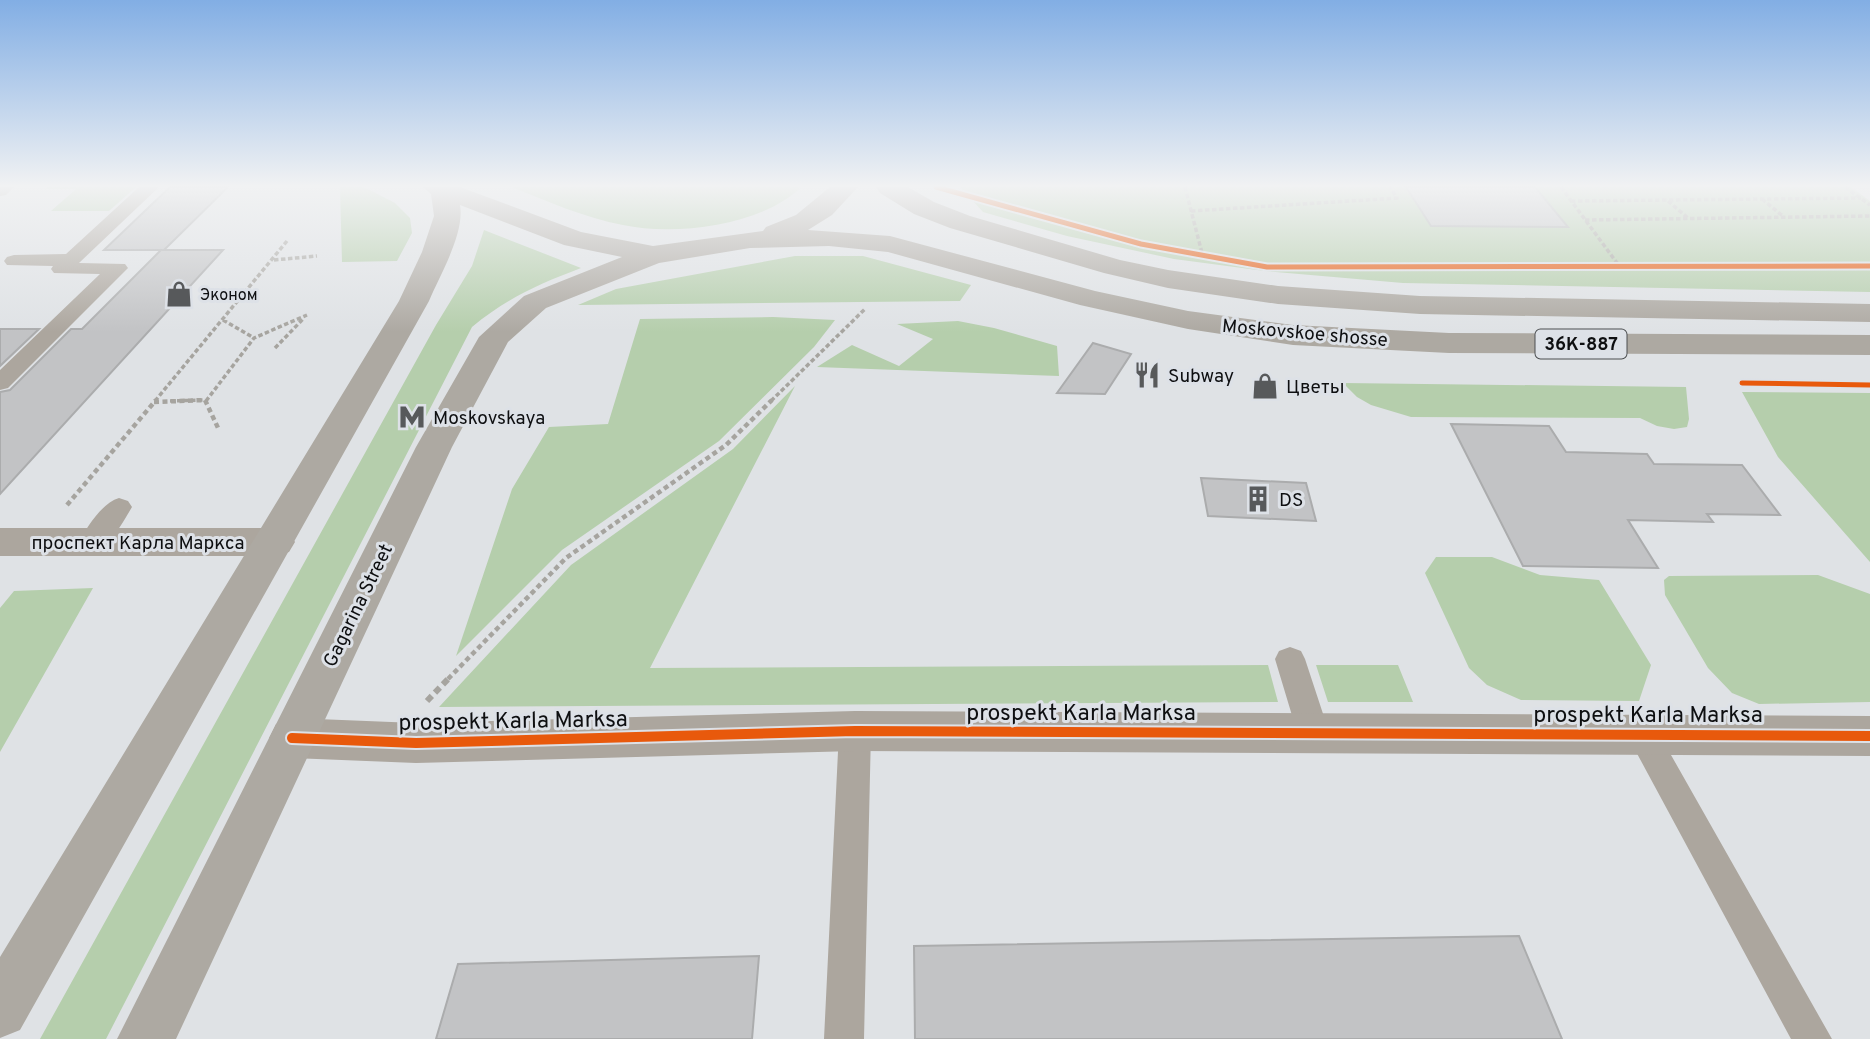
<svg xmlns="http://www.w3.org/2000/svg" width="1870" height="1039" viewBox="0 0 1870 1039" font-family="Overpass,sans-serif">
	<rect width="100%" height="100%" fill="#dfe2e5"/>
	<path fill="#b5ceac" d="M47,187H136L109,211H51L76,189H45Z
		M340,187H364L395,203L410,218L412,233L397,261L342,262Z
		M511,187H801C762,226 675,236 623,225C585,218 547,201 511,187Z
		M960,187H1851L1870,201V292L1403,283L1265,271L1174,259L1067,236L983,212Z
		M484,230L581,268C539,284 507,298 472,327L106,1039H40L436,325L472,266Z
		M795,256H863L971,285L960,301L578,305L616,289Z
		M773,317L835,320L814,347L719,441L562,550L456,656L512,489L549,427L608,424L640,319Z
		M958,321L994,328L1057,346L1059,376L817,367L852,345L899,366L933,339L897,324Z
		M1343,383L1686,387L1689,419L1687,427L1674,429L1657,426L1640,418L1411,417L1371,405L1357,397Z
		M795,386L650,668L1268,665L1278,702L439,707L571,565L733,449Z
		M1742,392L1870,393V562L1778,457Z
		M1436,557H1492L1540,575L1599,580L1651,665L1639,701L1521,700L1487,685L1469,668L1425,573Z
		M1818,575L1870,594V702L1759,704L1732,693L1708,668L1665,595L1664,580L1669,576Z
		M93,588L0,752V608L14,591Z
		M1316,665H1398L1413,702H1328Z"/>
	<path fill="#c2c3c5" stroke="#abacad" stroke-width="2" d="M170,187H228L164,250H223L0,494V392L10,390L71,329H82L161,250H104Z
		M1406,187H1535L1568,227L1431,226Z
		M0,329H39L0,366Z
		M1093,343L1131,354L1105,394L1057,393Z
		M1451,424L1549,426L1566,452L1647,454L1654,464L1742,465L1780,515L1707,514L1713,522L1628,520L1658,568L1523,566Z
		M1201,478L1306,483L1316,521L1208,516Z
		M1519,936L1562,1039H915L914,946Z
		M759,956L752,1039H436L458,964Z"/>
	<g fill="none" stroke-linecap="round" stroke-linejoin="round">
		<path stroke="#a6a49f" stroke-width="3.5" stroke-dasharray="4.5 2.5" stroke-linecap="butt" d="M1185,187L1202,253
			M1561,187L1620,267
			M1845,187L1870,205
			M1762,199L1784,217
			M1571,201L1861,198
			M1668,201L1688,218
			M1191,211L1397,198L1390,187
			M1585,220L1870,216
			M274,260L317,256
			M1392,269L1870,266
			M223,320L254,338
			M275,348L304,318
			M1742,383L1870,385
			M155,401L287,241
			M170,401L205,400
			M206,401L254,338L307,315
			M771,401L866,308"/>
		<path stroke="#a6a49f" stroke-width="4.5" stroke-dasharray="5 3.5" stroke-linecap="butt" d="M205,400L219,430
			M154,402L205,400
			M67,505L156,400
			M448,679L566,558L726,445L772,400"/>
		<path stroke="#a6a49f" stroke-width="6" stroke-dasharray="7 4.5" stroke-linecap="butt" d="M427,701L450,677"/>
		<path fill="#aca69e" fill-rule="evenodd" d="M0,187H14L6,195L0,196Z
			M139,187H159L79,263L125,264L128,268L8,388L0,390V370L100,274L54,273L51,269L53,266L7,265L4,261L7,257L14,255L66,254Z
			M119,498L128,501L132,507C121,525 106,556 83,549L79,542C87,527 102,503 119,498Z
			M1290,647L1301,651L1305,659L1329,732L1324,742L1313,745L1302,742L1297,732L1275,659L1279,651Z
			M855,718L866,722L871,731L864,1039H824L839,731L844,722Z
			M1643,721L1654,725L1832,1039H1791L1627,735L1632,725Z"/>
		<path fill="#aca69e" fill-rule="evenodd" d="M0,528H275L289,532L295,542L289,552L275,556H0Z
			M855,711L1870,716V756L855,751L416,763L292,758L276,752L269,738L276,724L292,718L416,723Z"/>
		<path fill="#ada9a2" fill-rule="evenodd" d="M423,187H460L581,232L653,246L763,231L766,227L796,215L830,187H858L832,215L808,230L890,236L1095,291L1188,311L1293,325L1449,333L1870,335V355L1449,353L1293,345L1188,329L1080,305L888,252L829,246L750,248L659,263L546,308L508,342L452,447L176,1039H117L416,447L479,337L524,296L622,257L564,245L460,205C465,233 440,275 429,301L20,1030L0,1038V957L399,301L422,252L434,216L431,194Z
			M876,187H908L934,202L970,216L1120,260L1168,270L1278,286L1420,296L1870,304V322L1420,314L1278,304L1168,288L1104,273L950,228L914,214L880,193Z"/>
		<g stroke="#dde1e7" stroke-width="9">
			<path id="cycleway-far1" d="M936,187L1141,244L1267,267L1870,266
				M1742,383L1870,385"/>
		</g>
		<g stroke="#dde1e7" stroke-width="14">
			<path id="cycleway" d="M292,738L416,743L855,731L1870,736"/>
		</g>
		<use href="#cycleway-far1" stroke="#e8590c" stroke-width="5"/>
		<use href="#cycleway" stroke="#e8590c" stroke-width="10"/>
	</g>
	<linearGradient id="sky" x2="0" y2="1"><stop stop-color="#82aee4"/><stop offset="0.56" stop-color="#f1f2f3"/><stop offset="1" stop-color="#f1f2f3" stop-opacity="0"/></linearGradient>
	<rect width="1870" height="332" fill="url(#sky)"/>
	<defs>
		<g id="shop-bare" transform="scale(2.1)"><path d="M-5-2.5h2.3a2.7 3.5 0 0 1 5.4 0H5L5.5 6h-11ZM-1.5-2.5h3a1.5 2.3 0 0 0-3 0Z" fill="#57595b" stroke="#dde1e7" stroke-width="2.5" paint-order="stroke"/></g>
		<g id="restaurant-bare" transform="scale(2.1)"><path d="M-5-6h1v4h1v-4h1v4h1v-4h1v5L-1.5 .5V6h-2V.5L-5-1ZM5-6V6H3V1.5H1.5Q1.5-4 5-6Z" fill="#57595b" stroke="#dde1e7" stroke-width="2.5" paint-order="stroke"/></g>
		<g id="metro-bare" transform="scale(2.1)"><path d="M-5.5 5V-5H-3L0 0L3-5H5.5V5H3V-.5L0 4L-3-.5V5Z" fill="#57595b" stroke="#dde1e7" stroke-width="2.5" paint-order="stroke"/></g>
		<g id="building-bare" transform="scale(2.1)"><path d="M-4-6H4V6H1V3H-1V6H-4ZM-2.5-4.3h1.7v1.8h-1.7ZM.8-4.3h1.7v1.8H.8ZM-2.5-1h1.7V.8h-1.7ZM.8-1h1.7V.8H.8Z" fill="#57595b" stroke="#dde1e7" stroke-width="2.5" paint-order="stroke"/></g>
	</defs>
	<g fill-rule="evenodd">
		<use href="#shop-bare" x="179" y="294"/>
		<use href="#restaurant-bare" x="1147" y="375"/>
		<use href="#shop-bare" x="1265" y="386"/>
		<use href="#metro-bare" x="412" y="417"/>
		<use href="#building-bare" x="1258" y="499"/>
	</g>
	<g text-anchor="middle" stroke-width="6" stroke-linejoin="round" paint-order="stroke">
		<g font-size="16" fill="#0e0f11" stroke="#dde1e7" text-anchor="start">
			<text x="200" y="300">Эконом</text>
		</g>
		<rect fill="#dde1e7" stroke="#4c4e51" stroke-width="2" x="1535.5" y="329.5" width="91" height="29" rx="5"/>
		<g font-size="18" font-weight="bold" fill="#0e0f11">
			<text x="1581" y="350">36К-887</text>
		</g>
		<g font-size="19" fill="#0e0f11" stroke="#dde1e7">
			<text transform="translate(1305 332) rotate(5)" y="7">Moskovskoe shosse</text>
			<text x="138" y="549">проспект Карла Маркса</text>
			<text transform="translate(357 605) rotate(-64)" y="7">Gagarina Street</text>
		</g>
		<g font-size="19" fill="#0e0f11" stroke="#dde1e7" text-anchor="start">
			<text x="1168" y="382">Subway</text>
			<text x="1286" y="393">Цветы</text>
			<text x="433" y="424">Moskovskaya</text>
			<text x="1279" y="506">DS</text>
		</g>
		<g font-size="23" fill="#0e0f11" stroke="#dde1e7">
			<text x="1081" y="720">prospekt Karla Marksa</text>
			<text x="1648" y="722">prospekt Karla Marksa</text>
			<text transform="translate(513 720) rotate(-1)" y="8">prospekt Karla Marksa</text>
		</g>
	</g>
</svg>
